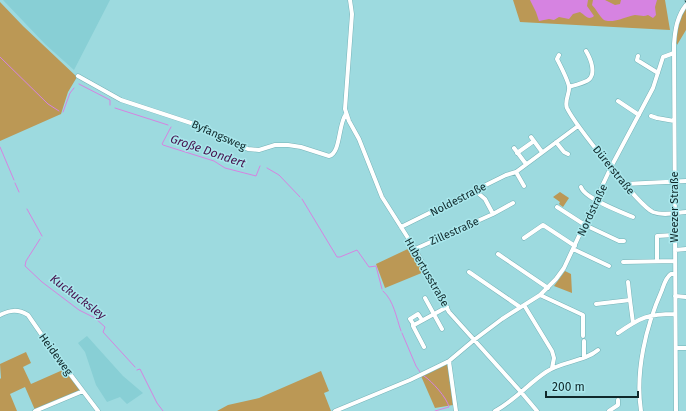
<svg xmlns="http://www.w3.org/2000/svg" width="686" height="411" viewBox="0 0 686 411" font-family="'Fira Sans',sans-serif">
	<rect width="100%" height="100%" fill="#9ddadf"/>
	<path fill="#88cfd5" d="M3,0H110L74,70L45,44Z
		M87,336L123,376L143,393L127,404L120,397L107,402L96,385L85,352L78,343Z"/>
	<path fill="#bb9855" d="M513,0H665L670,30L520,22Z
		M0,2L23,26L77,77L68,92L61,114L0,141Z
		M686,8V30L677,45V43L676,44C677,31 679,19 686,8Z
		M560,192L569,198L563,207L559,204L560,202L553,197Z
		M412,247L424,270V272L385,288L376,264Z
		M565,271L571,274L572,293L554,286Z
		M26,352L31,363L23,367L31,384L65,369L80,389L79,391L35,410L25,387L10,394L17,411H0V379L1,378L0,364Z
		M448,363L453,405L435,408L421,376Z
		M321,371L329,391L324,393L331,411H217L228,405L259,398Z"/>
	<path fill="#d683e1" d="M530,0H588L587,6L594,16C588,21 585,15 580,12L573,14L569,19L559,17L554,20L549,19L539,21L536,12Z
		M593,0H605L615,5L620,4L621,0H657L655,7L656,15L653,18L648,15C643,17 640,15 635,15C628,16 612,24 604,20C600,17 596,9 592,5Z"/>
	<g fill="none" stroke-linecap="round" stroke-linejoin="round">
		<path stroke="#d683e1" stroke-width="1" d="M0,57L48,104L59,111
			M79,84L110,100V105
			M115,108L168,125
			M63,112L70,93L74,88
			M171,127L162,144L163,145L214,161L225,168L256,176L260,166
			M0,147L14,180
			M267,168L279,175L300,197
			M15,183L19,192
			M302,199L337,257H340L357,250L369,267L376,266L382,289
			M27,209L42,236
			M40,239L26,261L25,266L42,282L79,310L95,318L105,327L103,332L135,367
			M383,291C394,301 396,317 401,331
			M402,333L416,366L420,372
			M137,370L140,369L157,403L163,411
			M424,376C432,381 447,398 449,407L435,411"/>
		<g stroke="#77b3b8" stroke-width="5">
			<path id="minor" d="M350,0L352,14L345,109L349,121L359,139L382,197L415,249L449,312L521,392L537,411
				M559,55L557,59C560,65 568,80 569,87C570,93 564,101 567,108C574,123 639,206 653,212C663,216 675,213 686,212
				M638,56L637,60L658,73
				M78,76L121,100L197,125L248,149L259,150L275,145H288L301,147L329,156C341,153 338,124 346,114
				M569,87C583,82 595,83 592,66C591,60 589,56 586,51
				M618,101L639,115
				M651,116L657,118L674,121
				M531,137L542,152
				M556,142L564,152L568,154
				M514,148L526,164
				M517,153L534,141
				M625,184L686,181
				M524,186L516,172L578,126
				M581,187C584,198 621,212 633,217
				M477,190L479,194L485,199L493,214
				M557,207L585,225L619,241H624
				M401,227L506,175L516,172
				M524,238L543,225L575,246
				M415,249L493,214L513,203
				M573,249L609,266
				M675,250L686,249
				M498,254L548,288
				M657,261V236L674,235
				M623,262L675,261
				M469,272L520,307
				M628,282L630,300
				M540,295L583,315V336
				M675,296L686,297
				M425,298L442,329
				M596,304L630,300L633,323
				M524,305L552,351L554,358L552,368
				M0,315C10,310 18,309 28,315L55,354L98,411
				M422,320L418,314L410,319L414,325L447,307
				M413,324V326L424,347
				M618,333C641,317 648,314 675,314
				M676,348H686
				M584,357V341
				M449,361L456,411
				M35,411L83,391
				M335,411L410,380L449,361L474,340L502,319L540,295L556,279L564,268L611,167L653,88L663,57L674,53
				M495,411C514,401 528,384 546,372C562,361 584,362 598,350
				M609,411L618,405V400
				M641,411C635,371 646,326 662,290C664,284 666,277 671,274H675
				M676,411L674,44C675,30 677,16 686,5"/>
		</g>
		<use href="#minor" stroke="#fff" stroke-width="4"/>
		<g stroke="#2b4b4d" stroke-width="2.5">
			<path id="rail" d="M686,0V1"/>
		</g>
		<use href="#rail" stroke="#aae7ec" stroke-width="1" stroke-dasharray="3" stroke-linecap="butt"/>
	</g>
	<g text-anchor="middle" stroke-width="3" stroke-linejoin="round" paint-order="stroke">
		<g font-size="11" fill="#0f282a" stroke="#aae7ec">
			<text transform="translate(219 135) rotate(24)" y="4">Byfangsweg</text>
			<text transform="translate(614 170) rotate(51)" y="4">Dürerstraße</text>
			<text transform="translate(458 199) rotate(-27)" y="4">Noldestraße</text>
			<text transform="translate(674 207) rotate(-90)" y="4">Weezer Straße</text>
			<text transform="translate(592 210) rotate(-65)" y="4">Nordstraße</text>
			<text transform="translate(454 231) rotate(-24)" y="4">Zillestraße</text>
			<text transform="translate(427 272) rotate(60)" y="4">Hubertusstraße</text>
			<text transform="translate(56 354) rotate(54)" y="4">Heideweg</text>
		</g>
		<g font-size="12" font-style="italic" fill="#46124d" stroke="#aae7ec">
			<text transform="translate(208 151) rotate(19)" y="4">Große Dondert</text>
			<text transform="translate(78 297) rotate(37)" y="4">Kuckucksley</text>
		</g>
	</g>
	<path d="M546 391v6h92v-6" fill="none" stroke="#0f282a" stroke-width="2"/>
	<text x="552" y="391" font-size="12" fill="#0f282a" stroke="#aae7ec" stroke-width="3" paint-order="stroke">200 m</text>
</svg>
